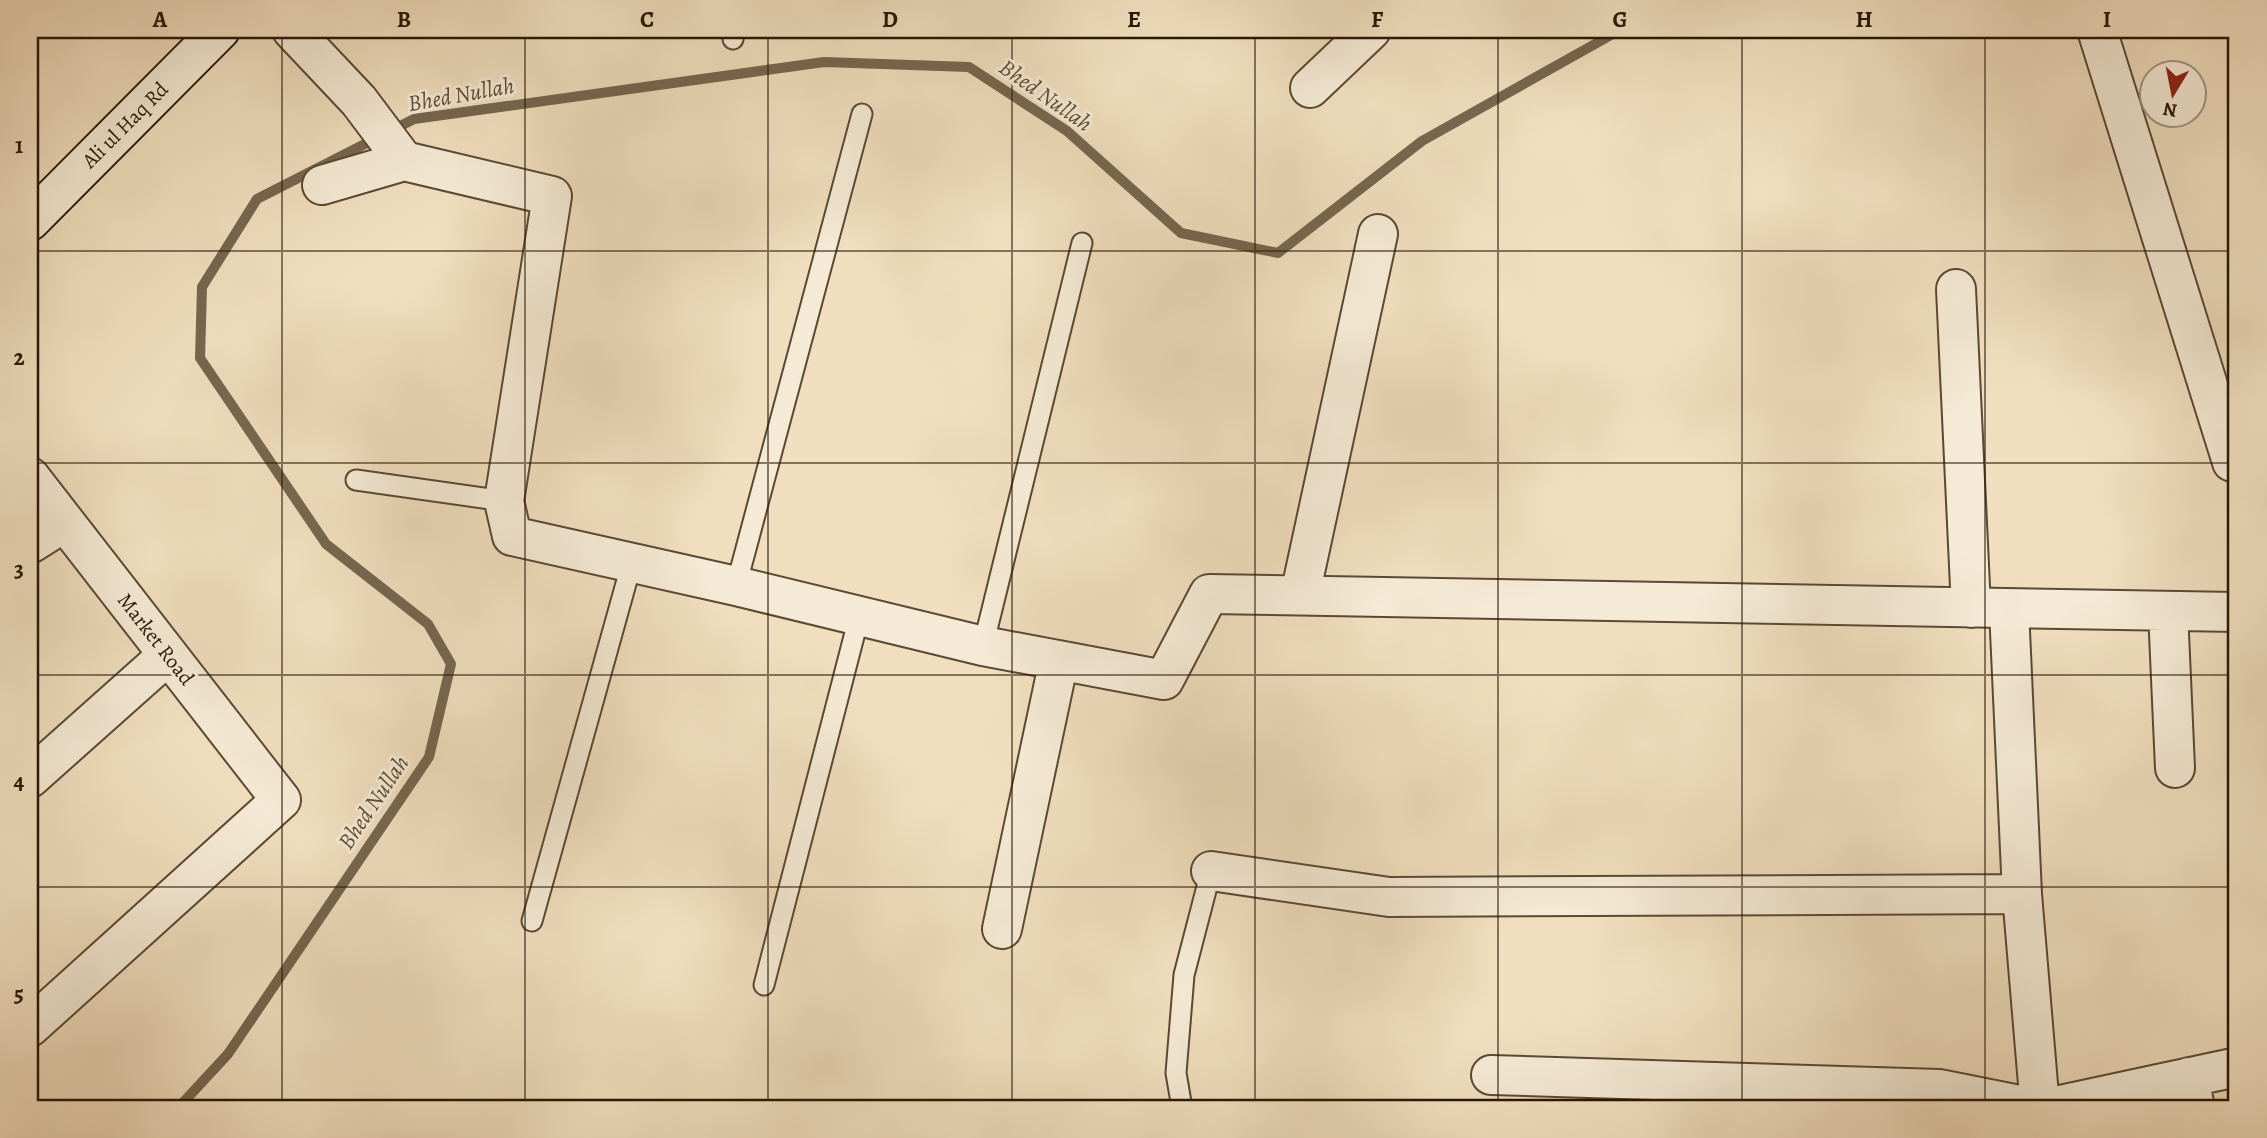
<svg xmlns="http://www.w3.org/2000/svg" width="2267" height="1138" viewBox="0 0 2267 1138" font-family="Alegreya,serif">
	<rect width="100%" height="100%" fill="#f0debe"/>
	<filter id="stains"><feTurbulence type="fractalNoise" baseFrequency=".00286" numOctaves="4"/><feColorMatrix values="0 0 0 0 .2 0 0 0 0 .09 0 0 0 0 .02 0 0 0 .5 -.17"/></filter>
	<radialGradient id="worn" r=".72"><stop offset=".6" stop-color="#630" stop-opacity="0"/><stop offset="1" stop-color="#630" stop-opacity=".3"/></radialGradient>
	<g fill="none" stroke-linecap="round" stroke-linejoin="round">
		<path stroke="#77664f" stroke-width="10" d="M178,1108L228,1054L429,757L451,664L428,624L326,544L200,358L202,287L257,199L414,119L824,62L969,67L1067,131L1181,233L1278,253L1422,141L1620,30"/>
		<g stroke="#5a4934" stroke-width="23">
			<path id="lane" d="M733,39L735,30
				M356,480L504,501
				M736,586L862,114
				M983,646L1082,243
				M532,921L632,562
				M764,985L859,617
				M1182,1108L1176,1073L1184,975L1211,871"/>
		</g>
		<g stroke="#5a4934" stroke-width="42">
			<path id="street" d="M292,30L359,101L404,161
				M2097,30L2232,462L2237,461
				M1310,88L1371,30
				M322,185L404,161L552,196L504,501L512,536L736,586L983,646L1164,680L1209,594L2237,612
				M1956,289L1971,608
				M30,477L281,800L30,1027
				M30,544L65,522
				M1300,595L1378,234
				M2009,609L2022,894L2040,1108
				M2168,611L2175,768
				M30,778L168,655
				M1211,871L1389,897L2022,894
				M1002,929L1059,660
				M1491,1075L1940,1089L2034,1108
				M2189,1077L2195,1108
				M2046,1108L2237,1067"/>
		</g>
		<g stroke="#281706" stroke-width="42">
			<path id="secondary" d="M30,221L220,30"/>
		</g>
		<use href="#lane" stroke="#f5ead5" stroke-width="19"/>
		<use href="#street" stroke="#f5ead5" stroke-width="38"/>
		<use href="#secondary" stroke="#f5ead5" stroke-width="38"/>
	</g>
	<path fill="none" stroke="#281706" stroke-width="2" stroke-opacity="0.55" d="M282,30V1108M525,30V1108M768,30V1108M1012,30V1108M1255,30V1108M1498,30V1108M1742,30V1108M1985,30V1108M30,251H2237M30,463H2237M30,675H2237M30,887H2237"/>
	<g text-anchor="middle" stroke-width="6" stroke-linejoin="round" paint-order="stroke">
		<g font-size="21" fill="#281706" stroke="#f5ead5">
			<text transform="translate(125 125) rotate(-45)" y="7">Ali ul Haq Rd</text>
			<text transform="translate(156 639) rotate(52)" y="7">Market Road</text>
		</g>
		<g font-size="23" font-style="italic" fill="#5d4b36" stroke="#f5ead5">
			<text transform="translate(461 94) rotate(-10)" y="8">Bhed Nullah</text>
			<text transform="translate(1046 95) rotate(35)" y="8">Bhed Nullah</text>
			<text transform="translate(373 802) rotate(-56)" y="8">Bhed Nullah</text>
		</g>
	</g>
	<rect width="2267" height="1138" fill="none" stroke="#f0debe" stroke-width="77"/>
	<g transform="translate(2173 94) rotate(190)"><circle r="33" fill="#f5ead5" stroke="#a39682" stroke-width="2"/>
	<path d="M0-5L12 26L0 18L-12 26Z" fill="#8f2418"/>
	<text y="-10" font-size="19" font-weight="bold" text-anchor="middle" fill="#281706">N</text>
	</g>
	<rect x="38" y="38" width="2190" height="1062" fill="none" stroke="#281706" stroke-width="2.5"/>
	<g font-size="23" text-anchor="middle" font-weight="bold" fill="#281706">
		<text x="160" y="27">A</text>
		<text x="404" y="27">B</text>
		<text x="647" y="27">C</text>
		<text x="890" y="27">D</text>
		<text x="1134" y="27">E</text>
		<text x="1377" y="27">F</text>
		<text x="1620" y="27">G</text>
		<text x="1864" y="27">H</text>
		<text x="2107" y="27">I</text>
		<text x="19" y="153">1</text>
		<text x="19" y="365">2</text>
		<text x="19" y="577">3</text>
		<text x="19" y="789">4</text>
		<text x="19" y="1001">5</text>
	</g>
	<rect width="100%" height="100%" filter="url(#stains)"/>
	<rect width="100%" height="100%" fill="url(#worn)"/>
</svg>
